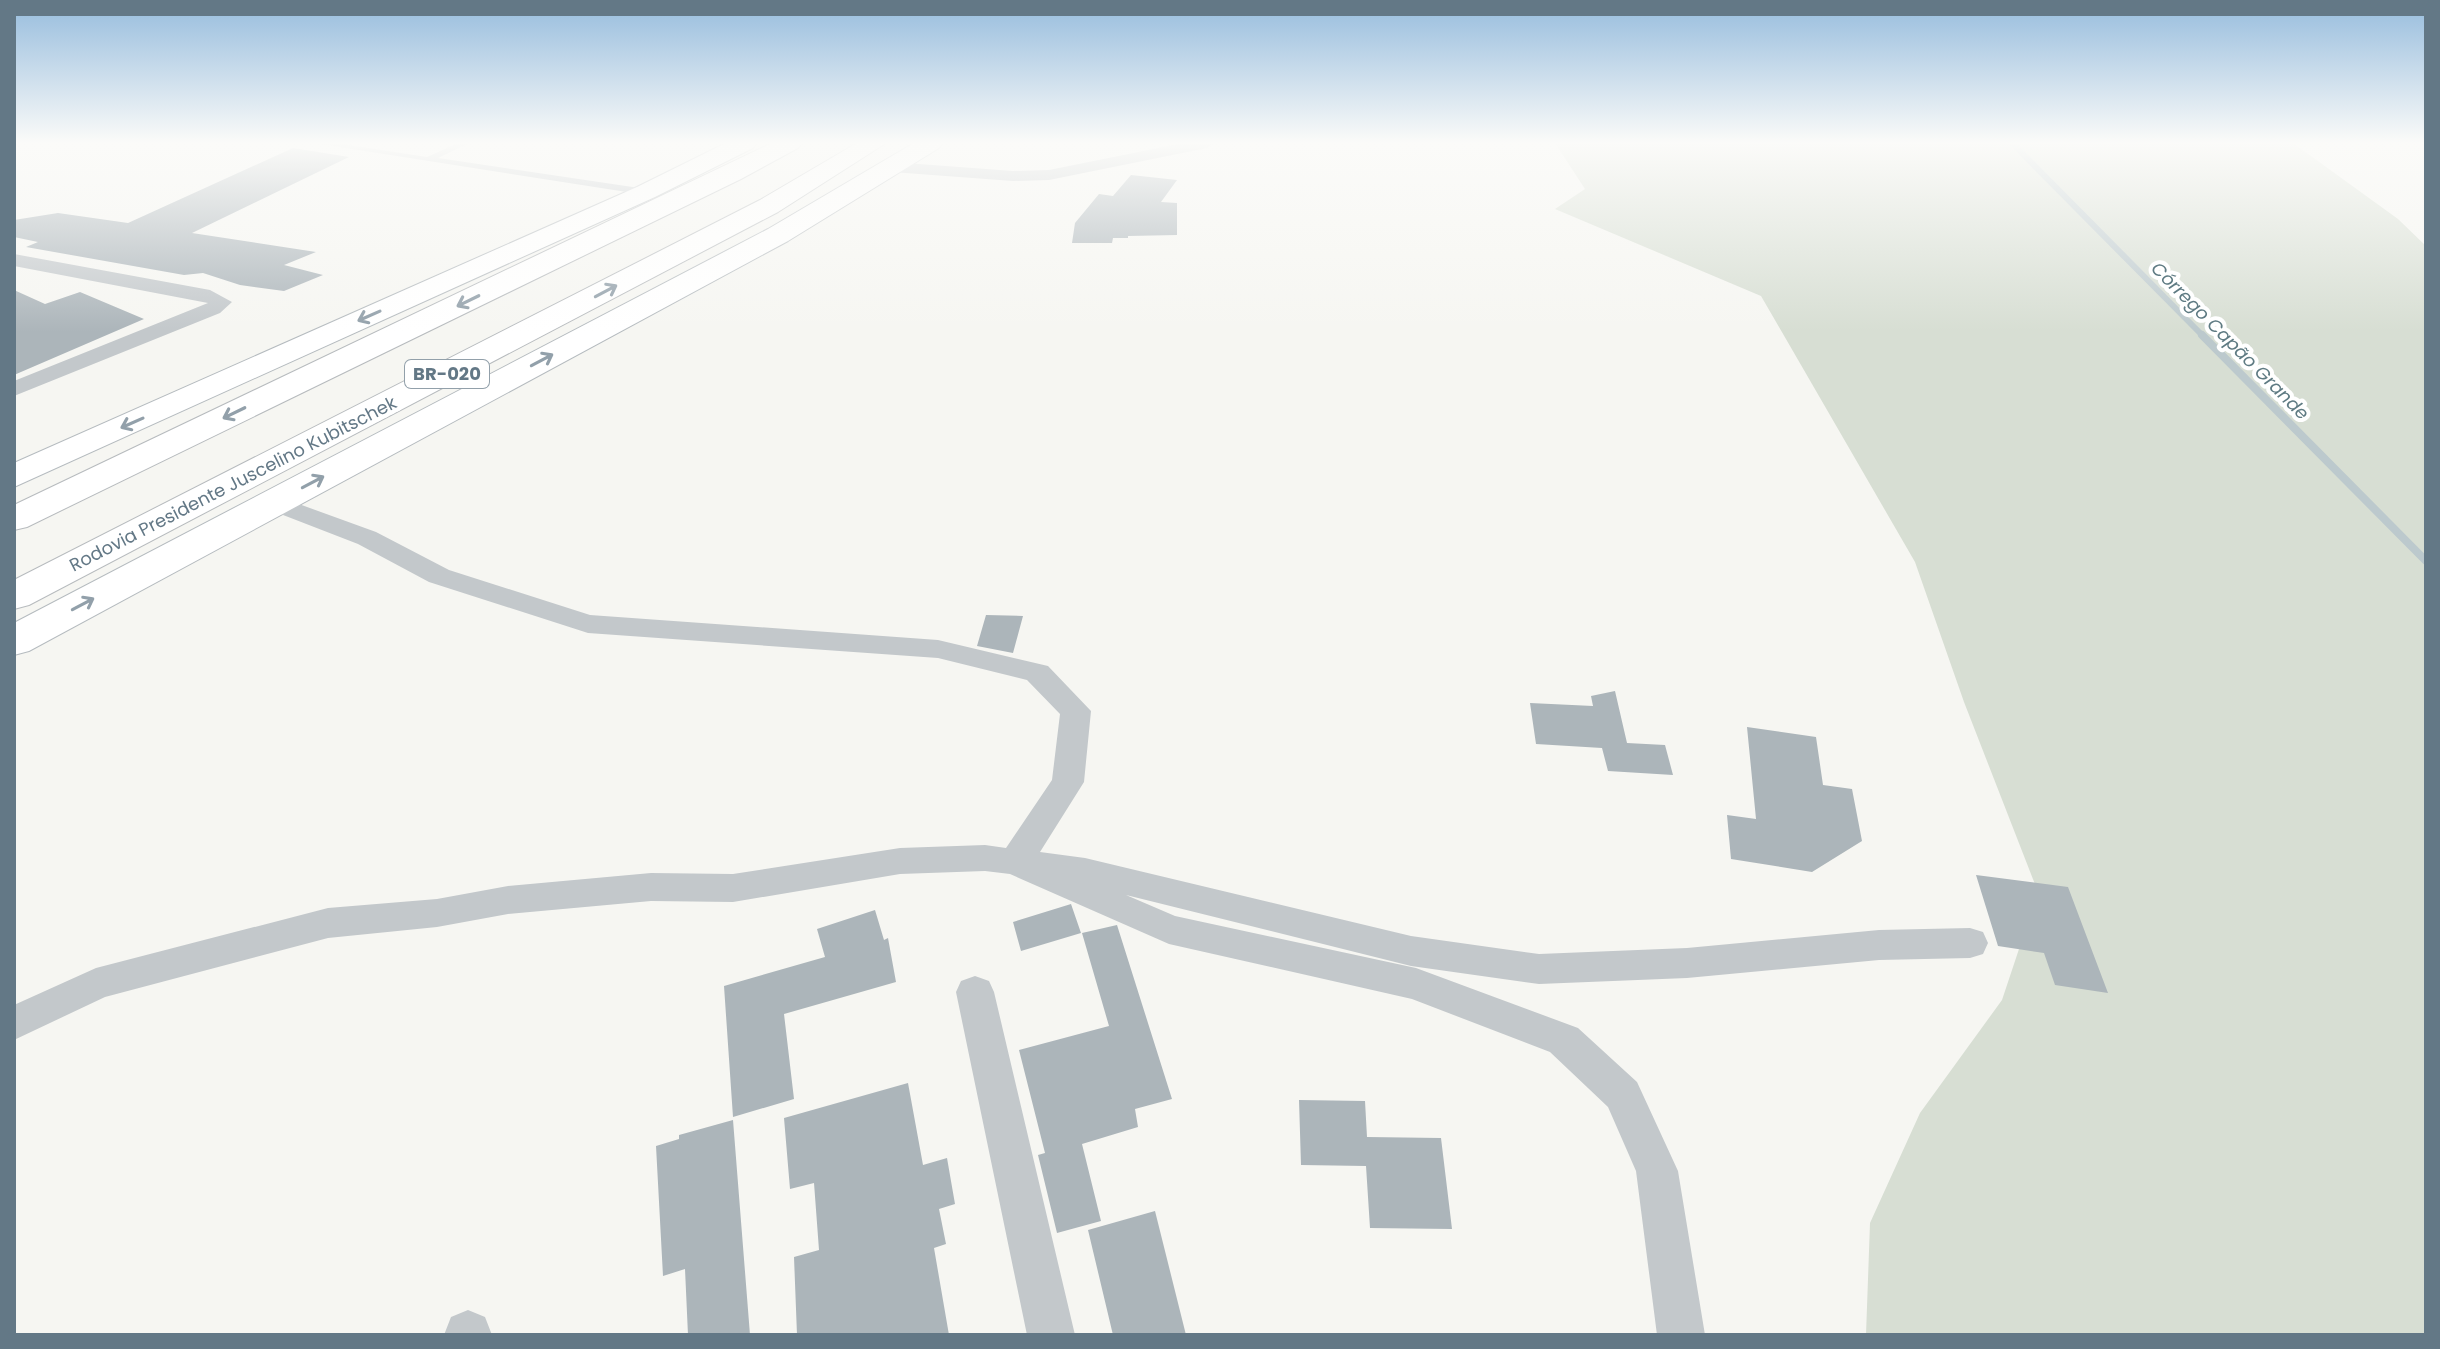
<svg xmlns="http://www.w3.org/2000/svg" width="2440" height="1349" viewBox="0 0 2440 1349" font-family="Poppins,sans-serif">
	<rect width="100%" height="100%" fill="#f6f6f2"/>
	<path fill="#d7ded3" d="M1555,143H2293L2398,219L2426,246V1335H1866L1870,1223L1920,1113L2002,1000L2038,892L1964,702L1915,562L1761,296L1555,209L1585,189Z"/>
	<g fill="none" stroke-linecap="round" stroke-linejoin="round">
		<path stroke="#bcc9cd" stroke-width="6" d="M2012,143L2204,337"/>
		<path stroke="#bcc9cd" stroke-width="8" d="M2202,335L2426,561"/>
	</g>
	<path fill="#acb5ba" d="M293,148L349,157L192,233L316,252L284,265L323,275L284,291L240,285L203,273L184,275L26,247L38,242L14,237V220L58,213L128,223Z
		M1131,175L1177,180L1161,202L1177,203V235L1128,236V238H1113L1112,243H1072L1075,223L1099,194L1113,196Z
		M14,290L45,304L80,292L144,319L14,375Z
		M986,615L1023,616L1013,653L977,646Z
		M1615,691L1627,743L1665,745L1673,775L1608,771L1602,748L1536,744L1530,703L1593,706L1591,696Z
		M1747,727L1816,737L1823,785L1852,789L1862,841L1812,872L1731,859L1727,815L1756,819Z
		M1976,875L2068,887L2108,993L2055,985L2044,953L1998,946Z
		M1071,904L1081,933L1021,951L1013,922Z
		M875,910L884,940L888,938L896,982L784,1014L794,1099L733,1117L724,986L825,957L817,929Z
		M1117,925L1172,1099L1135,1109L1138,1127L1082,1144L1101,1221L1057,1233L1038,1155L1045,1153L1019,1050L1109,1026L1082,933Z
		M908,1083L923,1165L947,1158L955,1204L939,1209L946,1244L934,1248L949,1335H797L794,1257L819,1250L814,1183L790,1189L784,1118Z
		M1299,1100L1365,1101L1367,1137L1441,1138L1452,1229L1370,1228L1366,1166L1301,1165Z
		M733,1120L750,1335H688L685,1269L663,1276L656,1146L679,1139V1135Z
		M1155,1211L1186,1335H1113L1088,1230Z"/>
	<g fill="none" stroke-linecap="round" stroke-linejoin="round">
		<g stroke="#b5bbbf" stroke-width="2">
			<path id="secondary" d="M726,143H757L753,148L655,197L14,487V463L637,187Z
				M914,143H943L939,148L788,241L29,651L14,655V623L768,229Z"/>
		</g>
		<g stroke="#b7bbbe" stroke-width="2">
			<path id="trunk" d="M772,143H802L798,148L741,179L27,527L14,530V505Z
				M857,143H886L778,212L29,605L14,609V580L760,200Z"/>
		</g>
		<path fill="#c3c8cb" fill-rule="evenodd" d="M314,143H335L427,157L458,143H469L438,158L646,189L651,192L646,195Z"/>
		<path fill="#c3c8cb" fill-rule="evenodd" d="M1183,143H1215L1207,148L1049,180L1013,181L892,172L884,167L892,162L1013,171L1049,170Z
			M14,254L210,290L232,302L220,313L14,396V381L208,303L14,266Z
			M274,495L376,532L449,570L590,615L938,640L1048,666L1091,711L1084,782L1040,852L1085,858L1411,936L1539,954L1687,948L1879,930L1970,928L1983,932L1988,943L1983,954L1970,958L1879,960L1687,978L1539,984L1411,966L1126,895L1175,916L1416,968L1578,1028L1637,1082L1678,1171L1705,1335H1657L1636,1171L1608,1107L1550,1052L1412,999L1169,944L1010,874L985,871L900,874L733,902L651,901L508,914L437,927L328,938L105,997L14,1040V1005L96,968L328,908L437,899L508,886L651,873L733,874L900,848L985,845L1006,848L1052,780L1060,714L1027,680L938,658L588,633L429,582L358,544L265,508L261,503L265,498Z
			M975,976L989,981L994,992L1075,1335H1027L956,992L961,981Z
			M468,1310L485,1317L492,1335H444L451,1317Z"/>
		<use href="#secondary" fill="#fff" fill-rule="evenodd"/>
		<use href="#trunk" fill="#fff" fill-rule="evenodd"/>
	</g>
	<defs><path id="oneway-shaft" d="M-6 0H5M1.5-3L5.5 0L1.5 3" fill="none" stroke-width="1.6" stroke-linecap="round" stroke-linejoin="round" transform="scale(2)"/></defs>
	<g stroke="#92a0aa">
		<use href="#oneway-shaft" transform="translate(606 291) rotate(-28)"/>
		<use href="#oneway-shaft" transform="translate(468 301) rotate(154)"/>
		<use href="#oneway-shaft" transform="translate(369 316) rotate(156)"/>
		<use href="#oneway-shaft" transform="translate(542 360) rotate(-28)"/>
		<use href="#oneway-shaft" transform="translate(234 413) rotate(154)"/>
		<use href="#oneway-shaft" transform="translate(132 423) rotate(156)"/>
		<use href="#oneway-shaft" transform="translate(313 482) rotate(-28)"/>
		<use href="#oneway-shaft" transform="translate(83 604) rotate(-28)"/>
	</g>
	<linearGradient id="sky" x2="0" y2="1"><stop stop-color="#96bcdd"/><stop offset="0.43" stop-color="#fbfbf9"/><stop offset="1" stop-color="#fbfbf9" stop-opacity="0"/></linearGradient>
	<rect width="2440" height="332" fill="url(#sky)"/>
	<g text-anchor="middle" stroke-width="8" stroke-linejoin="round" paint-order="stroke">
		<g font-size="18" font-style="italic" fill="#5f7b83" stroke="#fff">
			<text transform="translate(2230 341) rotate(45)" y="6">Córrego Capão Grande</text>
		</g>
		<rect fill="#fff" stroke="#92a0aa" stroke-width="2" x="405" y="360" width="84" height="28" rx="6"/>
		<g font-size="18" font-weight="bold" fill="#637886">
			<text x="447" y="380">BR-020</text>
		</g>
		<g font-size="18" fill="#637886" stroke="#fff">
			<text transform="translate(233 484) rotate(-27)" y="6">Rodovia Presidente Juscelino Kubitschek</text>
		</g>
	</g>
	<rect width="2440" height="1349" fill="none" stroke="#637886" stroke-width="32"/>
</svg>
